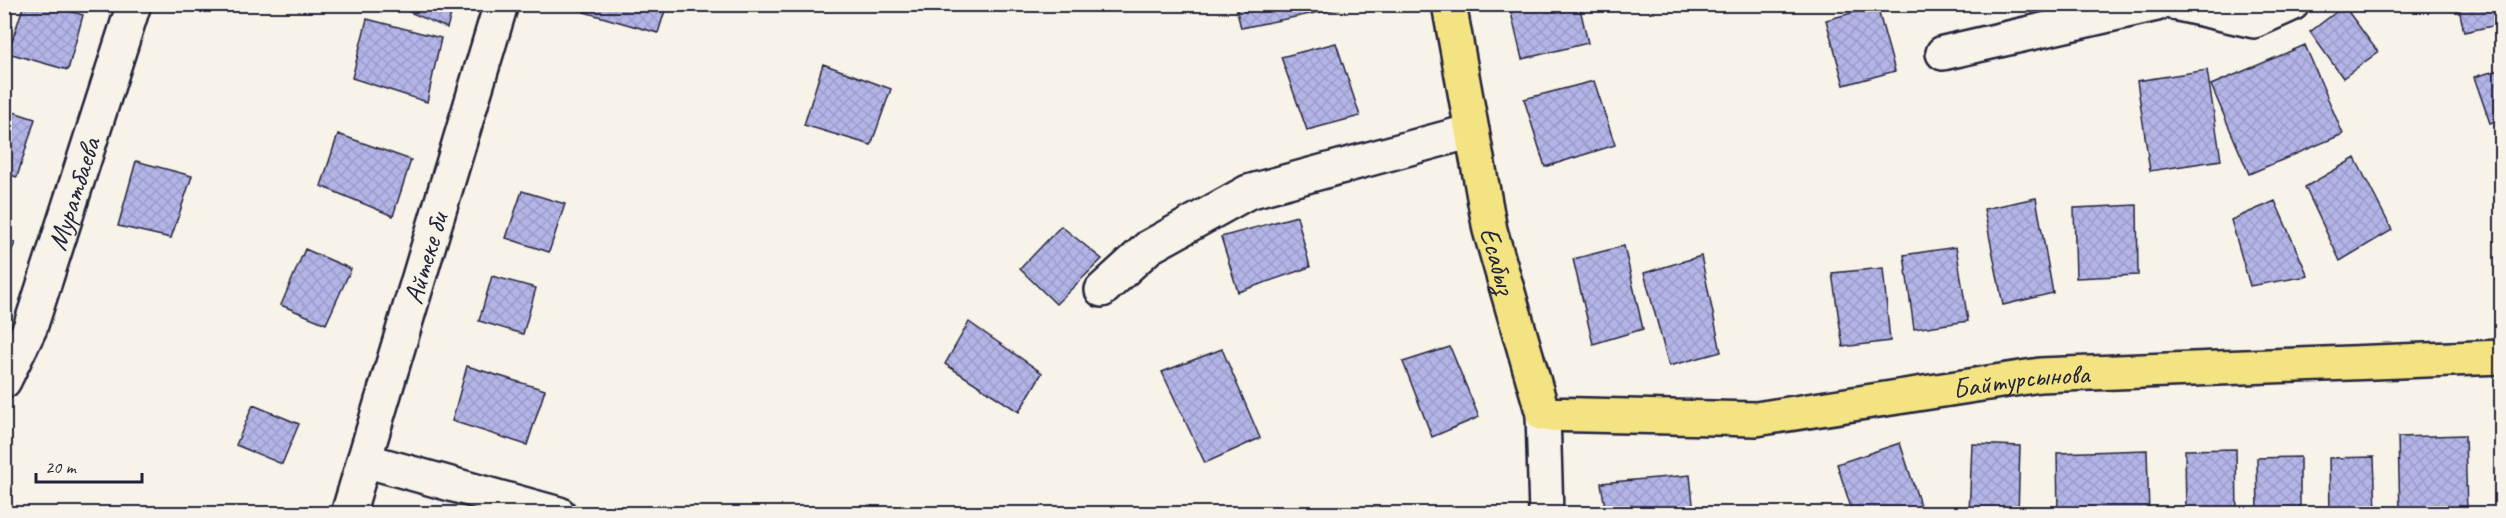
<svg xmlns="http://www.w3.org/2000/svg" width="2506" height="518" viewBox="0 0 2506 518" font-family="Caveat,sans-serif">
	<defs>
		<pattern id="building-cross-hatch" width="8" height="8" patternUnits="userSpaceOnUse" patternTransform="scale(1.5)"><rect width="8" height="8" fill="#b3b5e7"/><path d="M0 0l8 8M0 8l8-8" fill="none" stroke="#9a9bc7"/></pattern>
	</defs>
	<rect width="100%" height="100%" fill="#f7f3e8"/>
	<filter id="ink" filterUnits="userSpaceOnUse"><feTurbulence type="fractalNoise" baseFrequency=".0167" numOctaves="2"/><feDisplacementMap in="SourceGraphic" scale="12" xChannelSelector="R" yChannelSelector="G"/><feConvolveMatrix kernelMatrix="1 2 1 2 8 2 1 2 1" color-interpolation-filters="sRGB"/></filter>
	<g filter="url(#ink)">
		<path fill="url(#building-cross-hatch)" stroke="#22223b" stroke-width="1.5" d="M24,4H46L83,15L68,70L8,53Z
			M391,4H454L447,28Z
			M586,4H667L658,33L584,12Z
			M1235,4H1360L1241,28Z
			M1509,4H1579L1588,43L1522,59Z
			M2458,4H2502V24L2464,32Z
			M1877,6L1895,71L1844,85L1826,20Z
			M2344,6L2378,52L2343,78L2310,32Z
			M367,19L441,38L427,102L352,78Z
			M1336,43L1360,116L1307,130L1281,57Z
			M2305,45L2343,134L2249,174L2211,85Z
			M823,64L891,89L871,145L804,125Z
			M2502,69V119L2490,123L2474,77Z
			M2207,70L2221,160L2150,171L2137,81Z
			M1594,81L1615,145L1545,167L1524,99Z
			M4,109L35,119L17,177L4,173Z
			M338,134L411,160L393,216L321,186Z
			M2355,158L2392,230L2340,261L2305,187Z
			M136,161L192,176L171,238L118,226Z
			M522,191L565,204L549,252L506,238Z
			M2036,198L2053,293L2003,305L1984,209Z
			M2275,201L2308,276L2250,286L2231,220Z
			M2137,205L2138,275L2076,278L2074,208Z
			M1297,216L1310,267L1238,292L1221,237Z
			M1061,226L1102,259L1056,304L1020,269Z
			M4,239L15,243L4,268Z
			M1624,246L1643,329L1593,344L1573,259Z
			M1956,247L1968,321L1914,329L1904,255Z
			M305,249L351,269L326,324L281,305Z
			M1701,256L1721,352L1669,366L1644,273Z
			M1883,268L1890,341L1843,347L1832,273Z
			M492,276L536,288L523,334L479,321Z
			M969,322L1042,373L1019,412L945,364Z
			M1450,347L1479,417L1432,437L1403,362Z
			M1222,349L1260,438L1205,463L1162,372Z
			M467,366L545,390L527,445L452,421Z
			M253,405L299,424L282,464L236,445Z
			M2465,435L2467,514H2400L2398,437Z
			M1900,443L1923,514H1853L1837,464Z
			M1972,444L2020,446L2018,514H1969Z
			M2236,449L2237,514H2186L2185,450Z
			M2147,450L2149,514H2058L2057,453Z
			M2300,457V514H2258L2257,458Z
			M2374,457L2376,514H2330L2329,458Z
			M1690,475L1694,514H1606L1601,483Z"/>
		<g fill="none" stroke-linecap="round" stroke-linejoin="round">
			<g stroke="#22223b" stroke-width="38">
				<g id="minor">
					<path d="M2178,4L2254,21L2292,4"/>
					<path d="M1943,53L2157,4"/>
					<path d="M1102,290L1149,247L1248,192L1472,131"/>
					<path id="s1" d="M4,381L30,328L134,4"/>
					<path d="M1543,414L1546,514"/>
					<path d="M364,460L559,514"/>
					<path id="s2" d="M348,514L501,4"/>
				</g>
			</g>
			<g stroke="#22223b" stroke-width="38">
				<g id="major">
					<path id="s3" d="M1449,4L1490,230L1543,414L1756,419L2040,375L2502,357"/>
				</g>
			</g>
			<use href="#minor" stroke="#f7f3e8" stroke-width="33"/>
			<use href="#major" stroke="#f4e382" stroke-width="33"/>
		</g>
	</g>
	<g text-anchor="middle" stroke-width="4.5" stroke-linejoin="round" paint-order="stroke">
		<g font-size="28" fill="#22223b" stroke="#f7f3e8">
			<text dy="10" stroke="none"><textPath href="#s1" startOffset="200">Муратбаева</textPath></text>
			<text dy="10" stroke="none"><textPath href="#s2" startOffset="267">Айтеке би</textPath></text>
			<text dy="10" stroke="none"><textPath href="#s3" startOffset="261">Есабыз</textPath></text>
			<text dy="10" stroke="none"><textPath href="#s3" startOffset="902">Байтурсынова</textPath></text>
		</g>
	</g>
	<rect width="2506" height="518" fill="none" stroke="#f7f3e8" stroke-width="24"/>
	<rect x="12" y="12" width="2482" height="494" fill="none" stroke="#22223b" stroke-width="2" filter="url(#ink)"/>
	<path d="M36 473v9h106v-9" fill="none" stroke="#22223b" stroke-width="3"/>
	<text x="45" y="473" font-size="18" fill="#22223b" stroke="#f7f3e8" stroke-width="4.5" paint-order="stroke">20 m</text>
</svg>
